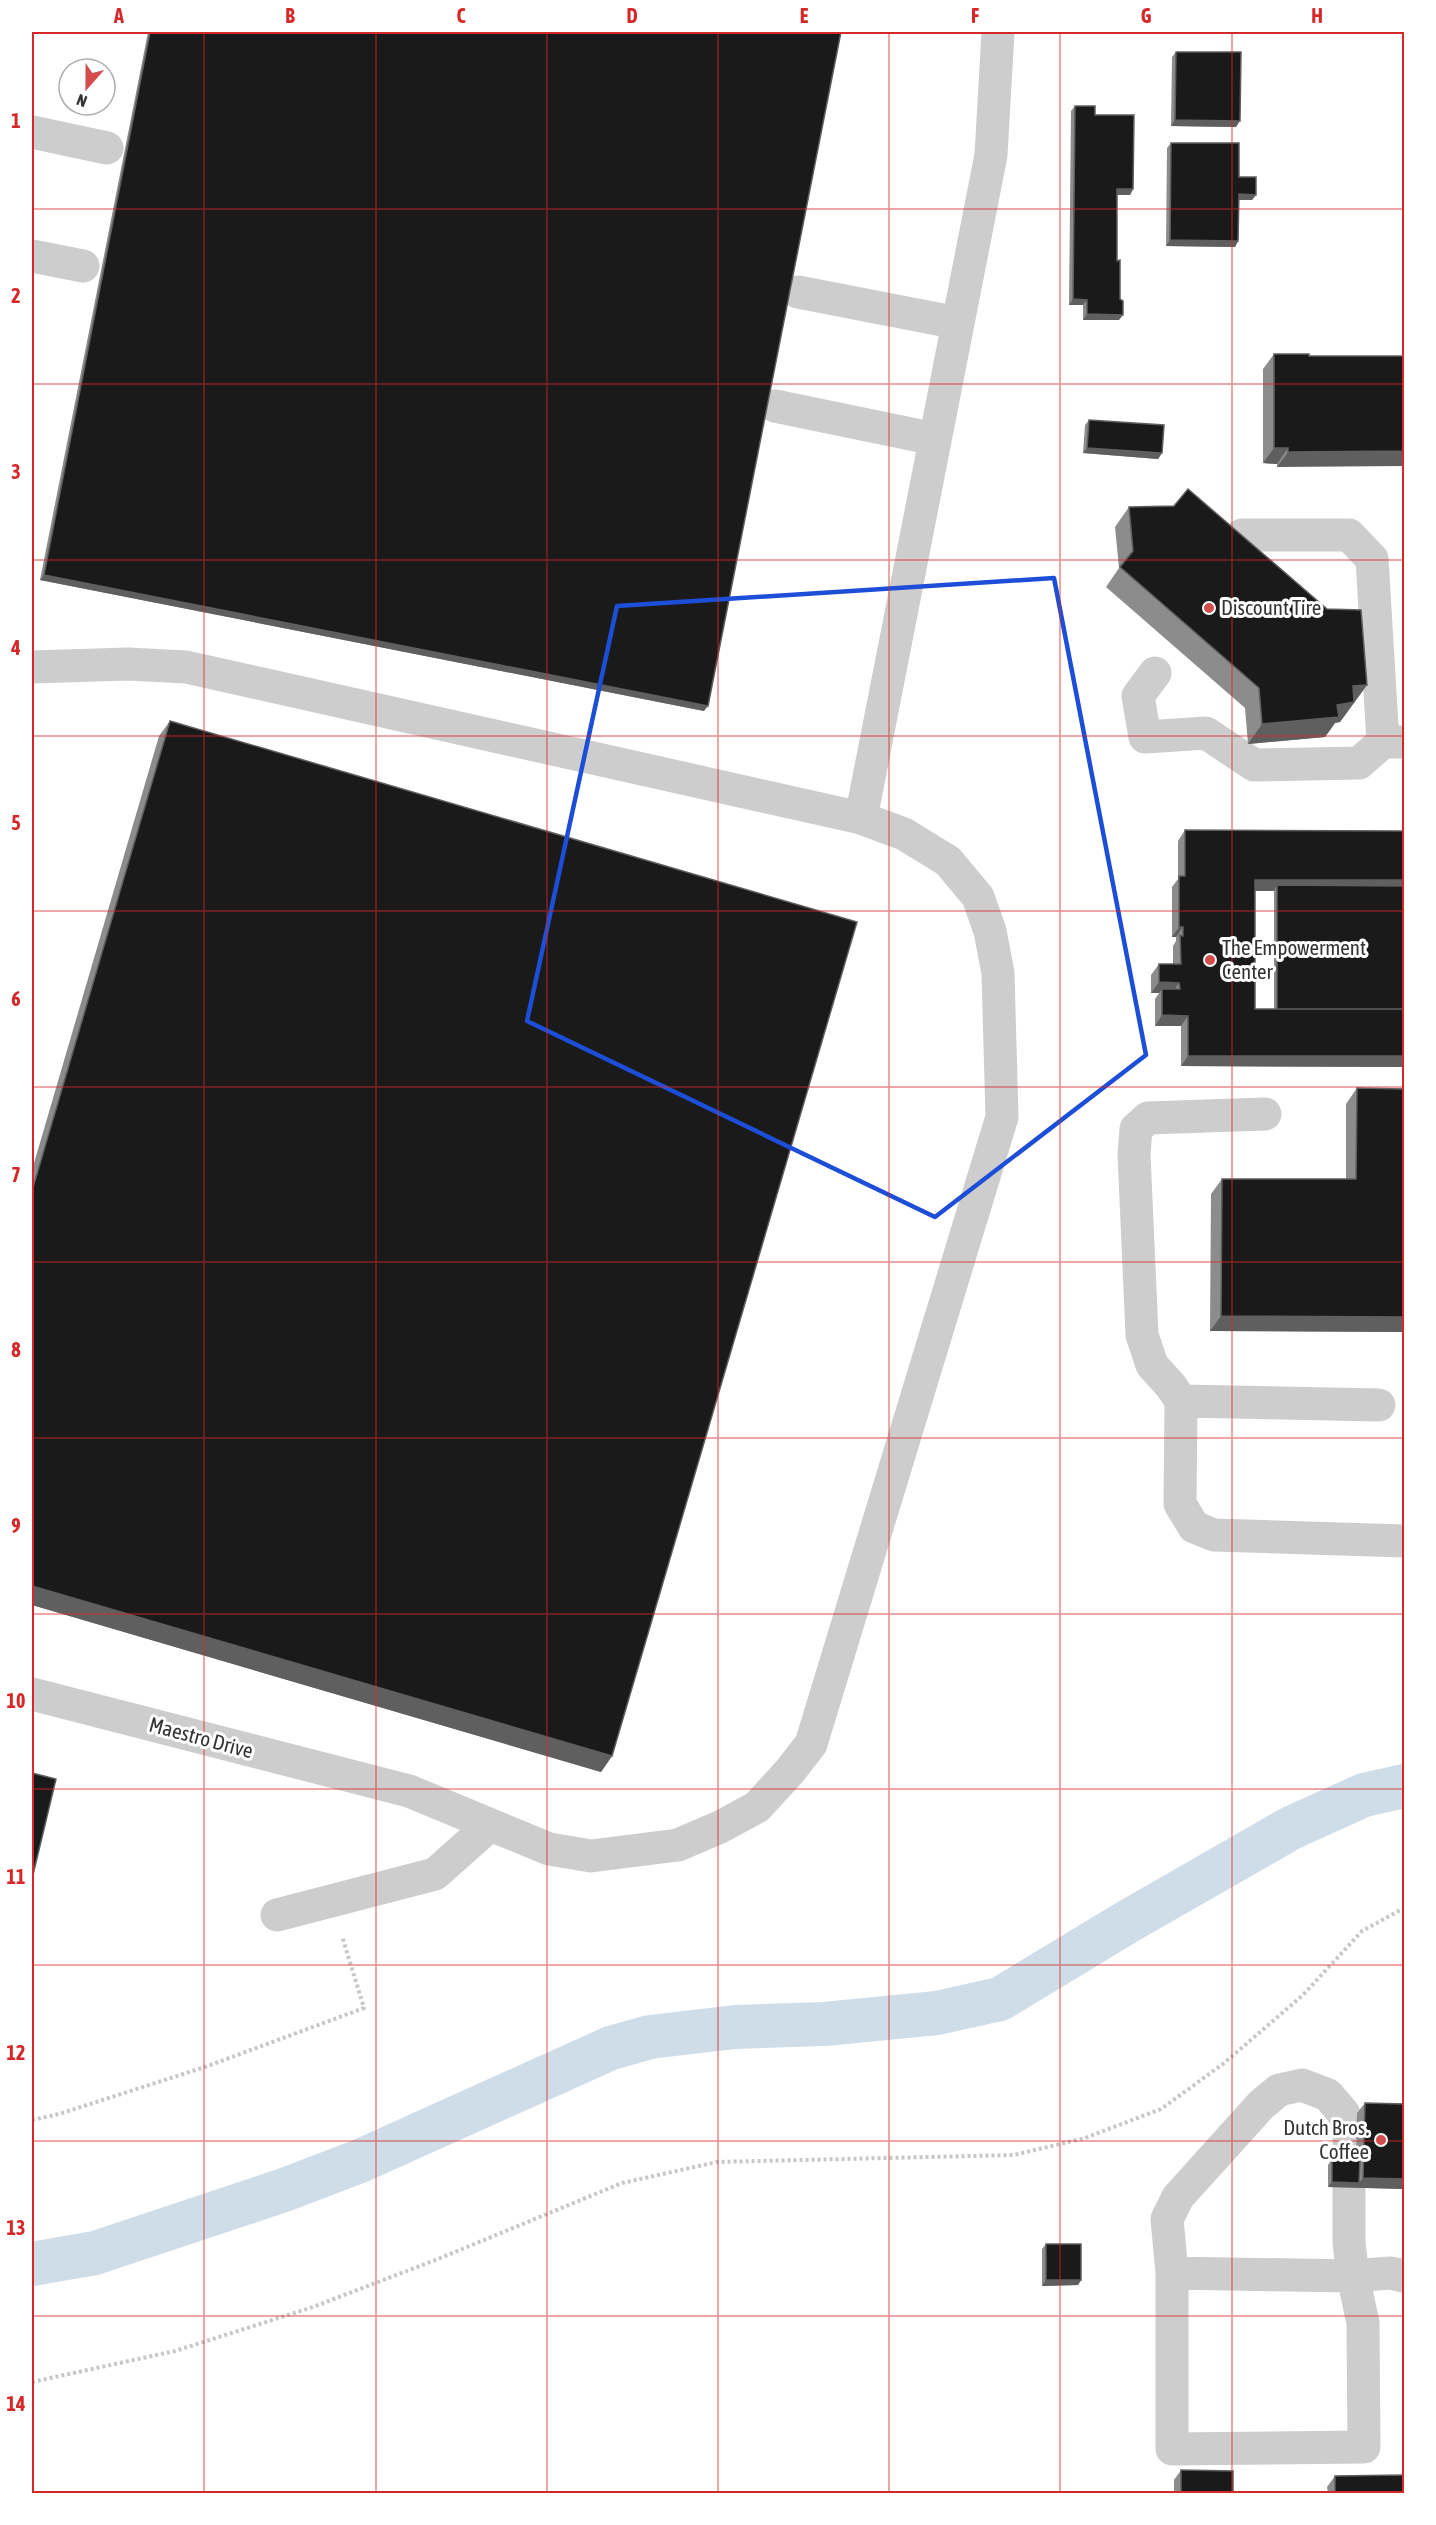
<svg xmlns="http://www.w3.org/2000/svg" width="1436" height="2525" viewBox="0 0 1436 2525" font-family="'Asap Condensed',sans-serif">
	<rect width="100%" height="100%" fill="#fff"/>
	<g fill="none" stroke-linecap="round" stroke-linejoin="round">
		<path stroke="#cfdde8" stroke-width="44" d="M32,2264L95,2253L284,2190L360,2161L611,2048L650,2037L735,2027L824,2024L937,2013L1000,1999L1127,1922L1291,1828L1364,1795L1404,1786"/>
		<path stroke="#c7c7c7" stroke-width="4" stroke-dasharray="3 3" stroke-linecap="butt" d="M32,2120L59,2114L205,2067L364,2008L342,1936
			M32,2382L175,2351L313,2307L438,2259L622,2183L717,2162L1014,2155L1085,2138L1161,2109L1223,2064L1303,1995L1362,1931L1404,1908"/>
		<path stroke="#cdcdcd" stroke-width="33" d="M32,132L107,148
			M32,256L83,266
			M798,292L958,323
			M775,406L935,439
			M1242,535H1349L1372,559L1383,742H1404
			M32,667L128,664L186,667L861,818L904,834L948,861L978,897L990,931L998,973L1002,1117L811,1744L790,1771L757,1807L720,1827L678,1845L591,1856L549,1849L409,1791L32,1694
			M1155,673L1138,696L1145,737L1206,733L1254,765L1359,763L1383,742
			M861,818L991,155L998,32
			M1265,1114L1148,1118L1136,1129L1134,1154L1142,1335L1152,1365L1171,1386L1181,1401L1180,1504L1194,1527L1214,1535L1404,1541
			M1181,1401L1379,1405
			M277,1915L435,1874L489,1826
			M1172,2273L1167,2219L1178,2197L1261,2105L1279,2090L1302,2085L1328,2095L1344,2114L1349,2134V2243L1353,2276L1363,2323L1364,2447L1172,2449V2273L1353,2276L1390,2273L1404,2276"/>
	</g>
	<path fill="#8c8c8c" fill-rule="evenodd" d="M148,32H841L704,711L40,580Z
		M1176,52L1236,127L1171,126L1172,57Z
		M1075,106L1095,115L1133,189L1130,195H1117V261L1119,320H1083V305H1069L1071,111Z
		M1171,143L1239,177L1256,195L1252,200H1239L1238,241L1235,247L1166,246L1167,148Z
		M1274,354L1309,356H1404L1277,467V464L1263,463V369Z
		M1089,420L1162,453L1158,459L1083,453L1085,425Z
		M1129,507L1367,685L1340,722L1335,723L1325,737L1248,744L1245,708L1106,587L1119,568L1115,527Z
		M170,721L612,1756L601,1772L32,1605V1170L159,736Z
		M1185,830L1404,831V1067L1181,1066V1026H1155V999L1159,993H1151V975L1159,964H1173V946L1176,941V937H1172V887L1178,879V841ZM1255,891H1274V1009H1255Z
		M1357,1088L1404,1089V1332L1210,1331L1211,1194L1222,1179H1346V1104Z
		M1365,2103L1404,2104V2189L1328,2187V2165L1332,2159L1356,2160L1357,2113Z
		M1046,2244L1081,2280L1078,2285L1042,2286V2249Z
		M1181,2470L1233,2493H1174V2480Z
		M1335,2476L1404,2493H1328L1327,2487Z"/>
	<path fill="#5f5f5f" d="M1175,120L1240,121L1236,127L1171,126Z
		M1117,189H1133L1130,195H1114Z
		M1239,194L1256,195L1252,200H1235Z
		M1170,240L1238,241L1235,247L1166,246Z
		M1073,299L1087,300L1083,305H1069Z
		M1087,314L1123,315L1119,320H1083Z
		M1087,448L1162,453L1158,459L1083,453Z
		M1274,448H1288L1277,464L1263,463Z
		M1404,451V466L1277,467L1288,452Z
		M44,575L708,706L704,711L40,580Z
		M1367,685L1340,722L1335,723L1325,737L1248,744L1262,724L1337,705L1353,686Z
		M1255,880H1404V891L1277,885L1274,891H1247Z
		M1179,927H1183L1176,937H1172Z
		M1159,982L1179,983L1172,993L1162,989L1159,993H1151Z
		M1162,1015L1188,1016L1181,1026H1155Z
		M1188,1056H1404V1067L1181,1066Z
		M1221,1316L1404,1317V1332L1210,1331Z
		M32,1586L612,1756L601,1772L32,1605Z
		M1363,2178L1404,2179V2189L1328,2187L1332,2182L1359,2183Z
		M1046,2280H1081L1078,2285L1042,2286Z"/>
	<path fill="#1a1a1a" stroke="#5f5f5f" stroke-width="1.5" d="M150,32H841L708,706L44,575Z
		M1176,52H1241L1240,121L1175,120Z
		M1075,106H1095V115H1134L1133,189H1117V261L1120,260V299L1123,301V315L1087,314V300L1073,299Z
		M1171,143H1239V177H1256V195L1239,194L1238,241L1170,240Z
		M1274,354H1309V356H1404V451L1288,452V448H1274Z
		M1089,420L1164,425L1162,453L1087,448Z
		M1188,489L1327,609L1361,610L1367,685L1353,686L1354,702L1337,705L1339,717L1262,724L1259,688L1120,567L1133,551L1129,507L1174,506Z
		M170,721L857,922L612,1756L32,1586V1191Z
		M1185,830L1404,831V880H1255V1009H1404V1056H1188V1016L1162,1015V989H1180L1179,983L1159,982V964H1181L1180,935L1183,936V927H1179V876H1185Z
		M1277,885L1404,886V1009H1277Z
		M1357,1088L1404,1089V1317L1221,1316L1222,1179H1356Z
		M32,1773L56,1779L32,1879Z
		M1365,2103L1404,2104V2179L1363,2178Z
		M1332,2159L1360,2160L1359,2183L1332,2182Z
		M1046,2244H1081V2280H1046Z
		M1181,2470L1233,2471V2493H1181Z
		M1404,2475V2493H1335V2476Z"/>
	<path fill="none" stroke="#1d4ed8" stroke-width="4.5" stroke-linejoin="round" d="M1054,578L1146,1055L935,1217L527,1021L617,606Z"/>
	<path fill="none" stroke="#d62828" stroke-width="1.5" stroke-opacity="0.55" d="M204,32V2494M376,32V2494M547,32V2494M718,32V2494M889,32V2494M1060,32V2494M1232,32V2494M32,209H1404M32,384H1404M32,560H1404M32,736H1404M32,911H1404M32,1087H1404M32,1262H1404M32,1438H1404M32,1614H1404M32,1789H1404M32,1965H1404M32,2141H1404M32,2316H1404"/>
	<g fill="#d24d4c" stroke="#fff" stroke-width="2">
		<circle cx="1209" cy="608" r="6"/>
		<circle cx="1210" cy="960" r="6"/>
		<circle cx="1381" cy="2140" r="6"/>
	</g>
	<g text-anchor="middle" stroke-width="6" stroke-linejoin="round" paint-order="stroke">
		<g font-size="21" fill="#333" stroke="#fff" text-anchor="start">
			<text x="1221" y="615">Discount Tire</text>
			<text x="1222" y="955">The Empowerment<tspan x="1222" dy="24">Center</tspan></text>
			<text x="1369" y="2135" text-anchor="end">Dutch Bros.<tspan x="1369" dy="24">Coffee</tspan></text>
		</g>
		<g font-size="21" fill="#333" stroke="#fff">
			<text transform="translate(201 1738) rotate(15)" y="7">Maestro Drive</text>
		</g>
	</g>
	<rect width="1436" height="2525" fill="none" stroke="#ffffff" stroke-width="66"/>
	<g transform="translate(87 87) rotate(201)"><circle r="28" fill="#ffffff" stroke="#adadad" stroke-width="1.5"/>
	<path d="M0-4.5L10 22L0 15L-10 22Z" fill="#d24d4c"/>
	<text y="-9" font-size="16" font-weight="bold" text-anchor="middle" fill="#333333">N</text>
	</g>
	<rect x="33" y="33" width="1370" height="2459" fill="none" stroke="#d62828" stroke-width="2"/>
	<g font-size="20" text-anchor="middle" font-weight="bold" fill="#d62828">
		<text x="119" y="23">A</text>
		<text x="290" y="23">B</text>
		<text x="461" y="23">C</text>
		<text x="632" y="23">D</text>
		<text x="804" y="23">E</text>
		<text x="975" y="23">F</text>
		<text x="1146" y="23">G</text>
		<text x="1317" y="23">H</text>
		<text x="16" y="128">1</text>
		<text x="16" y="303">2</text>
		<text x="16" y="479">3</text>
		<text x="16" y="655">4</text>
		<text x="16" y="830">5</text>
		<text x="16" y="1006">6</text>
		<text x="16" y="1182">7</text>
		<text x="16" y="1357">8</text>
		<text x="16" y="1533">9</text>
		<text x="16" y="1708">10</text>
		<text x="16" y="1884">11</text>
		<text x="16" y="2060">12</text>
		<text x="16" y="2235">13</text>
		<text x="16" y="2411">14</text>
	</g>
</svg>
